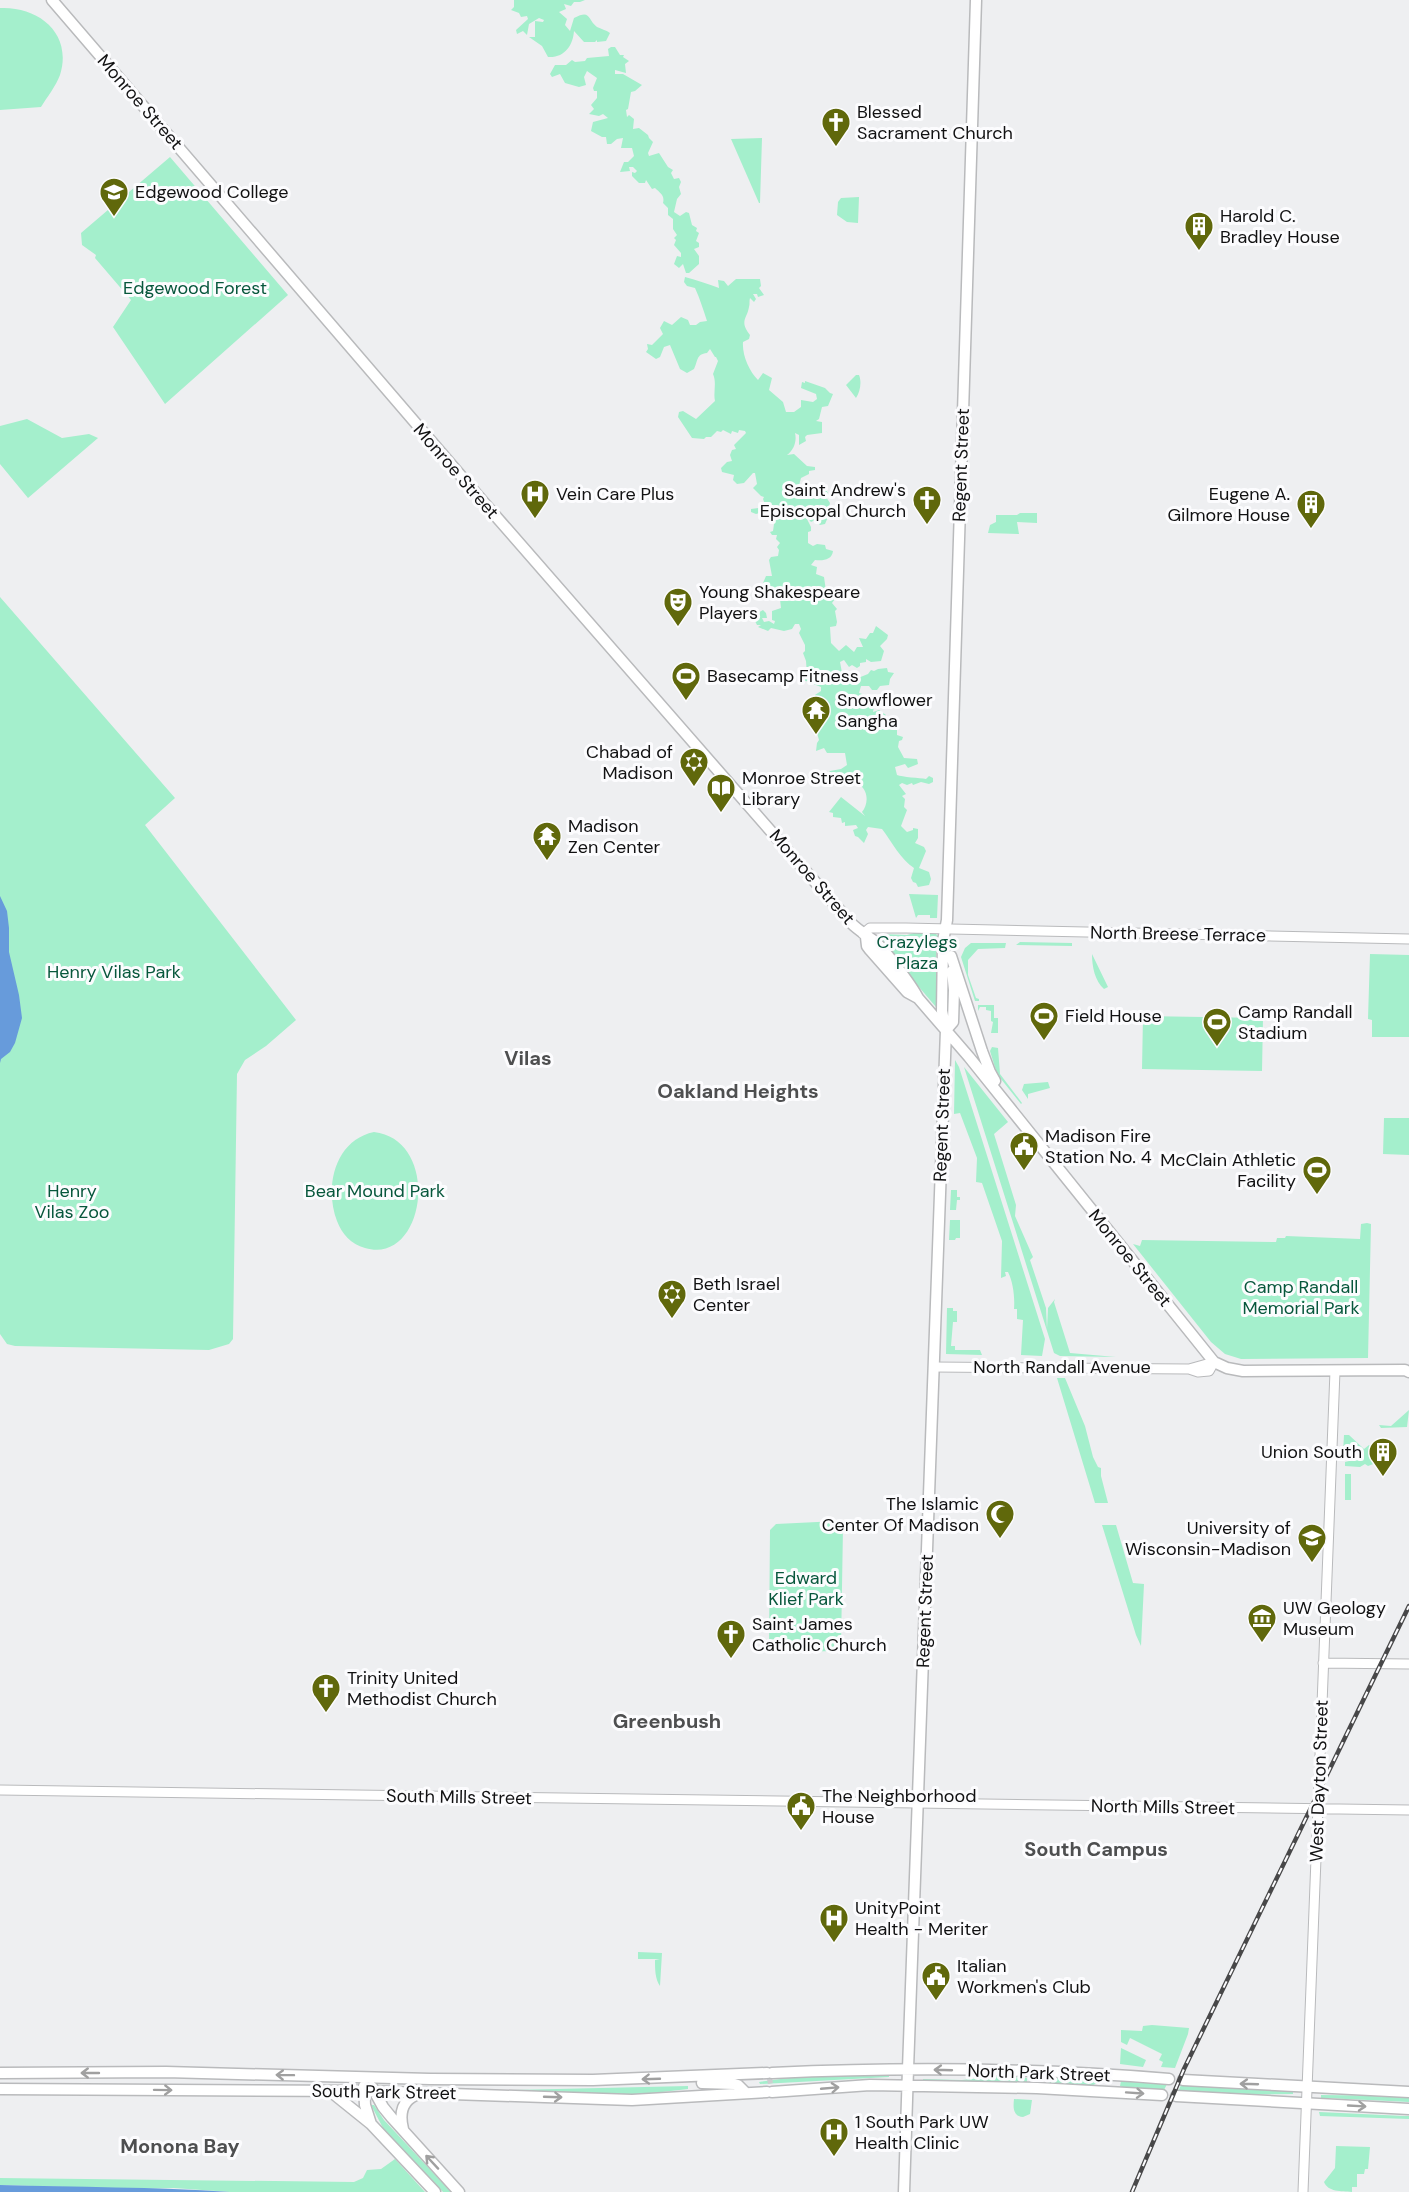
<svg xmlns="http://www.w3.org/2000/svg" width="1409" height="2192" viewBox="0 0 1409 2192" font-family="'DM Sans',sans-serif">
<rect width="100%" height="100%" fill="#eeeff1"/>
<path fill="#a4efcc" d="M514 0H585L580 2H574L571 6 564 4 566 9 559 12 567 19 565 25 570 31 574 18C591 9 587 19 597 27 601 29 606 30 610 33L606 41 597 42V40L595 42H584L574 31C573 45 565 58 548 57L542 46 529 37H535V21L543 22 544 20 539 18 529 24 527 35 523 31 517 34 516 30 528 19 527 16 521 17 519 13 511 10 514 7Z
M0 8C38 6 73 33 60 75 56 86 47 97 41 107L0 110Z
M611 47H615L620 55H624L623 57 629 61 625 64 626 73 615 70V74H623L642 85 635 91 631 92 628 109 626 110 627 117 629 115 634 119 633 129 639 128 648 135 649 138 653 142 648 153 649 156 659 153 668 167 673 170 671 173 674 179 679 178 681 182 679 187 681 194 677 199 674 212 680 216 686 212 689 213 692 225 697 228 696 231 699 233 696 241 699 243V247L694 249 699 256V264L689 273H686L683 264 679 268 674 264 677 256 681 257V253L674 245 676 240 674 238 677 235 673 229V219L668 215V208L663 203C665 195 660 193 655 188L652 189 646 180 645 183H639L632 176V172L635 173 637 171 633 167H629L630 171 620 172 624 162H628L634 156 632 148H621L623 138 617 139 611 144H607L606 137H602L591 131 593 122 608 118 603 114 599 116 589 114 594 109 591 105 597 98V91H594L593 88 597 78 587 71 584 77 586 85 579 87 565 83 560 74 552 77 550 74 555 65H566L572 60 575 62 585 61 587 58 609 56 608 49Z
M762 138 760 203H759L731 139Z
M170 157 288 295 165 404 113 327 131 300 95 258 96 255 82 245 81 233Z
M859 197 858 223 847 222 837 215 838 202 841 198Z
M685 277C697 280 708 284 719 288L718 280 724 281 728 286 736 279H760L761 286 759 288 764 295 758 297 757 294H753L756 299 754 302 750 298C749 301 750 304 749 307 747 319 739 321 750 335L749 339 743 342C742 355 749 371 758 380L763 373 772 378 769 390 783 402 786 412H794L801 407V400L813 402 817 399 816 394 801 388 802 382 805 383V381L825 388 830 393 833 394 828 406 822 407 819 419 816 421 822 422V433L807 435 805 437 806 441 799 445V435L795 433C797 441 794 450 787 455L794 454 807 466 815 467V470L809 471V474L801 478 798 489 801 495H805L810 490 814 492 819 486 824 487 828 493 826 497 830 503 829 507 835 512 833 516 828 517 825 524 820 525 815 520 811 522 805 515 811 527V531L808 532V543L813 546 817 544 825 545 826 549 833 551C832 560 823 561 815 560L811 565 817 567 816 574 824 577 826 591 834 596 835 599 832 603 837 609 835 611 837 622 836 626 830 627 831 643 839 651 846 645 854 652 857 647H863L859 638 866 639 870 633H873L876 626 888 635 887 639 880 646 884 651 881 661 871 662 866 659V662L860 663V666L857 668 852 665 849 667 844 660 840 662 843 678H858L868 674 871 670 874 671 878 669 887 668 888 672 894 673 890 679 889 685 880 686 877 690H872L869 686H861L859 693 869 696 875 702 873 712 879 710 886 715V720L897 721V735L903 737 902 740 899 741 898 747 904 758 917 759 918 764 908 768 905 764 895 767 897 775C902 777 920 778 926 779L929 776 933 778V782L929 784 921 782 913 785 912 783 907 785 902 783 899 785 906 794 902 796 905 799 904 807 907 810 901 826 907 832 913 830V828L918 829V838L915 843 924 847 926 851 919 868 929 872 931 879 929 885 918 887 916 883 913 882 911 878 914 868C901 860 892 842 882 829L868 827 866 830 868 834 864 843 858 837 855 836 853 830 858 828 856 825 845 826V822L842 823 841 818 833 817V813L829 812 841 797 865 816 862 812C868 805 869 792 860 785L862 779 851 773 846 780H839L830 784 827 782 826 776 830 771 841 769 847 765 845 753H827L824 748 816 751 817 743 819 740 815 726 822 713 813 700 816 699 815 695 821 691V687L801 679 800 676 807 675 806 661 803 653 805 651V645L799 633 801 629 799 624H795L792 629 784 631 771 628 768 631 758 627 761 625H757L755 621 757 618 756 614 763 610 766 613 767 618H762L764 622 769 621 774 624 775 621 772 620V611L781 608 780 599 785 600 786 597 782 589 776 590 772 587 769 588 763 583 766 576H772L769 560 771 557 778 556 779 550 777 547 780 543 776 539 777 535H772L770 532 773 531 774 524 771 514H765L763 512 756 514 751 512V509L766 507 763 499 764 497 761 496 753 488 757 484 755 473H753L744 483 737 484 733 480 734 475 722 472 721 468 727 462 732 461 730 455 732 450 736 449 734 445 746 433 745 431 739 430 738 433 732 431 731 434 723 430 721 432 717 431 711 437H706L704 439 692 438 678 417 679 412 683 411 696 419 715 401C713 392 717 383 713 374L718 361 716 357H715L710 349 707 353C696 354 698 361 694 369L687 373 680 369 670 345 664 347 660 357 656 359 646 352 648 349 647 344 652 345 663 334 660 328 664 321 672 325 681 317 688 320 690 325H696L700 322 707 321C703 309 700 299 695 288L687 286 684 282Z
M856 375H859C862 382 860 392 856 398L846 385Z
M27 419 62 438 89 434 98 438 28 498 0 464V426Z
M1020 513H1037V523L1017 522 1019 534 988 533 990 525 996 522V515H1017Z
M0 597 175 798 145 825 296 1020 266 1046 245 1060 237 1074 233 1339 229 1344 209 1350 15 1346 7 1344 0 1334Z
M909 894 938 895 937 918H930V915H918L916 918Z
M914 933H935L939 937 936 956V974L939 981 938 1006 936 1007 878 939 881 934 907 935Z
M1020 942 1072 943V946L1016 945Z
M971 943H1006L1005 948 978 949 968 960V975L976 998 979 999V1001H975L961 957 965 948Z
M1092 954 1108 987 1104 989C1095 981 1092 967 1092 954Z
M1370 954 1409 955V1037H1372V1020L1368 1019Z
M978 1005H994V1018H998V1033H991L993 1022 991 1021V1011L986 1010V1007H980L978 1011Z
M1143 1016 1263 1018 1262 1071 1142 1069Z
M992 1047 998 1048 1000 1074 1022 1103 1021 1104 997 1074 990 1051Z
M955 1060 959 1067 1045 1339 1042 1356 1021 1355 1023 1320 1017 1319V1309H1014C1015 1297 1013 1282 1008 1272H1005L1006 1276 1001 1278 1002 1241 982 1183 976 1182 977 1158 960 1113 954 1114Z
M964 1067 1008 1122 994 1134 1016 1205 1015 1216 1033 1257 1030 1260 1046 1308 1047 1329 1048 1308 1055 1299 1054 1302 1070 1353 1116 1357 1060 1356 1054 1353Z
M1048 1082 1050 1088 1028 1094V1099L1022 1090 1024 1084Z
M1384 1118H1409V1155L1383 1154Z
M374 1132C442 1140 426 1266 365 1248 351 1244 342 1234 337 1221 324 1187 335 1140 374 1132Z
M951 1190H957V1197H960V1200H957L956 1210H950Z
M950 1220H960V1238H956L955 1240H949Z
M1367 1223 1371 1224 1368 1358 1241 1359 1225 1354 1211 1342 1133 1244 1140 1246 1142 1240 1276 1242 1277 1238H1285L1286 1236 1360 1239 1361 1224Z
M947 1308H953V1311H957V1322H953L951 1346H955V1350H980L982 1355 946 1354Z
M1057 1378H1065L1085 1426 1093 1457 1098 1467 1101 1468V1476L1108 1503H1095Z
M1409 1410 1407 1427 1381 1428 1379 1425 1391 1426Z
M1344 1435H1349L1364 1449 1369 1445 1385 1458 1378 1462 1377 1465 1376 1463 1368 1466 1365 1464 1360 1467 1345 1466V1462L1349 1461V1453H1343Z
M1345 1474H1351V1500H1345Z
M838 1521 843 1527 841 1647 839 1651 775 1652 769 1647 770 1530 776 1524Z
M1102 1525H1116L1133 1583 1144 1584 1141 1646 1136 1635Z
M638 1952 662 1953 660 1986C655 1979 655 1969 655 1960L660 1959H638Z
M1152 2025 1189 2028 1188 2034 1175 2068 1161 2067 1163 2062 1159 2060 1162 2054 1130 2038 1127 2045 1121 2042V2030L1142 2031 1143 2026Z
M1121 2048 1146 2060 1143 2067 1120 2064Z
M889 2074V2077L760 2084 759 2082 803 2076Z
M1001 2076 1027 2078V2082L923 2081V2079L962 2080Z
M1057 2078 1102 2079V2081L1091 2086 1048 2084V2080Z
M1121 2081 1167 2084 1164 2090 1125 2088 1120 2086Z
M1181 2085 1293 2091V2094L1227 2095 1178 2092Z
M688 2086V2089L636 2095 513 2092V2090Z
M1321 2095 1409 2096V2102L1326 2098H1321Z
M1014 2099 1032 2100 1030 2114 1023 2117C1013 2116 1013 2108 1014 2099Z
M371 2105H374L384 2120 451 2192H443L383 2128Z
M1319 2112 1405 2116H1409V2119L1320 2116Z
M1336 2146 1370 2147 1368 2169H1365L1364 2174H1357V2187H1352V2192C1341 2191 1328 2192 1324 2182L1335 2168Z
M395 2159 425 2192H230L174 2188 132 2189 0 2185V2178L354 2182 363 2178 367 2170 381 2169Z"/>
<path fill="#679bdb" d="M0 896 7 911 9 928V952L19 995 22 1018 15 1043 10 1052 1 1059 0 1063Z
M0 2185C77 2187 154 2187 230 2192H0Z"/>
<g fill="none" stroke-linecap="round" stroke-linejoin="round">
<path stroke="#cdced0" stroke-width="10" stroke-dasharray="10 5" stroke-linecap="butt" d="M767 2079 772 2078"/>
<g stroke="#b9babc" stroke-width="11">
<path id="tertiary" d="M863 934 870 928H906L1409 939
M934 1367 1189 1369 1214 1362
M1189 1369 1198 1372 1209 1371 1214 1362
M1323 1663 1409 1664
M0 1790 1409 1810
M1303 2192 1335 1371"/>
</g>
<g stroke="#b9babc" stroke-width="13">
<path id="secondary" d="M52 0 486 505 851 923C858 930 865 934 873 940 884 948 912 986 918 998L969 1057 1214 1362 1227 1368 1243 1371 1405 1370 1409 1372
M866 937 867 946 870 950 907 992 918 998
M951 956 982 1051 990 1072 995 1081
M946 1030 953 1022 954 990 952 971
M908 2069 946 1030 942 1011 943 941 947 920 976 0"/>
</g>
<g stroke="#b9babc" stroke-width="13">
<path id="primary" d="M0 2073 166 2072 430 2079 593 2080 767 2073
M772 2073C904 2067 1037 2068 1169 2079
M1183 2080 1409 2092
M702 2083 734 2084 738 2085 746 2093
M364 2086 365 2105 371 2124
M372 2087 383 2107 392 2118 459 2192
M0 2089 364 2091 632 2100 767 2092
M330 2091 371 2124 435 2192
M772 2092 870 2085 1037 2088 1162 2095
M1176 2096 1409 2109
M403 2129C399 2113 402 2099 419 2094
M904 2192 908 2069"/>
</g>
<use href="#tertiary" stroke="#fff" stroke-width="9"/>
<use href="#secondary" stroke="#fff" stroke-width="10"/>
<use href="#primary" stroke="#fff" stroke-width="10"/>
<g stroke="#484849" stroke-width="4.5">
<path id="rail" d="M1132 2192 1184 2069 1409 1606"/>
</g>
<use href="#rail" stroke="#fcfcfe" stroke-width="2" stroke-dasharray="7" stroke-linecap="butt"/>
</g>
<defs><path id="oneway-shaft" d="M-6 0H5M1.5-3L5.5 0L1.5 3" fill="none" stroke-width="1.6" stroke-linecap="round" stroke-linejoin="round" transform="scale(1.5)"/></defs>
<g stroke="#a0a0a0">
<use href="#oneway-shaft" transform="translate(943 2070) rotate(-178)"/>
<use href="#oneway-shaft" transform="translate(90 2073) rotate(180)"/>
<use href="#oneway-shaft" transform="translate(285 2075) rotate(-179)"/>
<use href="#oneway-shaft" transform="translate(651 2079) rotate(178)"/>
<use href="#oneway-shaft" transform="translate(1249 2084) rotate(-178)"/>
<use href="#oneway-shaft" transform="translate(830 2088) rotate(-5)"/>
<use href="#oneway-shaft" transform="translate(163 2090) rotate(1)"/>
<use href="#oneway-shaft" transform="translate(1135 2093) rotate(4)"/>
<use href="#oneway-shaft" transform="translate(553 2097) rotate(2)"/>
<use href="#oneway-shaft" transform="translate(1357 2106) rotate(3)"/>
<use href="#oneway-shaft" transform="translate(432 2162) rotate(-133)"/>
</g>
<defs>
<g id="church-pin" transform="scale(1.5)"><path d="M0 17L-7.5 6A9.5 9.5 0 1 1 7.5 6Z" fill="#60680b" stroke="#fcfcfe"/><path d="M-1.2-6h2.4v3.5h3.3v2.4h-3.3V6h-2.4V-.1h-3.3v-2.4h3.3Z" fill="#fff"/></g>
<g id="university-pin" transform="scale(1.5)"><path d="M0 17L-7.5 6A9.5 9.5 0 1 1 7.5 6Z" fill="#60680b" stroke="#fcfcfe"/><path d="M0-5L7-2L0 1L-7-2ZM-4 1L0 2.5L4 1V4Q0 6-4 4Z" fill="#fff"/></g>
<g id="building-pin" transform="scale(1.5)"><path d="M0 17L-7.5 6A9.5 9.5 0 1 1 7.5 6Z" fill="#60680b" stroke="#fcfcfe"/><path d="M-4-6H4V6H1V3H-1V6H-4ZM-2.5-4.3h1.7v1.8h-1.7ZM.8-4.3h1.7v1.8H.8ZM-2.5-1h1.7V.8h-1.7ZM.8-1h1.7V.8H.8Z" fill="#fff"/></g>
<g id="hospital-pin" transform="scale(1.5)"><path d="M0 17L-7.5 6A9.5 9.5 0 1 1 7.5 6Z" fill="#60680b" stroke="#fcfcfe"/><path d="M-5-5h3v3.5h4V-5h3V5h-3V1.5h-4V5h-3Z" fill="#fff"/></g>
<g id="theatre-pin" transform="scale(1.5)"><path d="M0 17L-7.5 6A9.5 9.5 0 1 1 7.5 6Z" fill="#60680b" stroke="#fcfcfe"/><path d="M-5-5.5Q0-4 5-5.5V0Q5 5 0 6Q-5 5-5 0ZM-3.3-2.5H-1v1.5H-3.3ZM1-2.5H3.3v1.5H1ZM-2.8 1Q0 5.5 2.8 1Z" fill="#fff"/></g>
<g id="stadium-pin" transform="scale(1.5)"><path d="M0 17L-7.5 6A9.5 9.5 0 1 1 7.5 6Z" fill="#60680b" stroke="#fcfcfe"/><path d="M0-5a6.5 5 0 1 0 0 10a6.5 5 0 1 0 0-10ZM-3.5-1.8h7v3.6h-7Z" fill="#fff"/></g>
<g id="temple-pin" transform="scale(1.5)"><path d="M0 17L-7.5 6A9.5 9.5 0 1 1 7.5 6Z" fill="#60680b" stroke="#fcfcfe"/><path d="M0-6L5-2H3V0L6.5 2.5H4V6H1.5V3h-3V6H-4V2.5H-6.5L-3 0V-2H-5Z" fill="#fff"/></g>
<g id="synagogue-pin" transform="scale(1.5)"><path d="M0 17L-7.5 6A9.5 9.5 0 1 1 7.5 6Z" fill="#60680b" stroke="#fcfcfe"/><path d="M0-6.5L5.6 3.2H-5.6ZM0 6.5L5.6-3.2H-5.6Z" fill="#fff"/></g>
<g id="library-pin" transform="scale(1.5)"><path d="M0 17L-7.5 6A9.5 9.5 0 1 1 7.5 6Z" fill="#60680b" stroke="#fcfcfe"/><path d="M-6-4Q-3-5.5-.7-3.5V5Q-3 3-6 4ZM6-4Q3-5.5 .7-3.5V5Q3 3 6 4Z" fill="#fff"/></g>
<g id="civic-pin" transform="scale(1.5)"><path d="M0 17L-7.5 6A9.5 9.5 0 1 1 7.5 6Z" fill="#60680b" stroke="#fcfcfe"/><path d="M-.6-6.5H3V-4.5H.6V-3L4-1V1h2V6H-6V1h2V-1L-.6-3ZM-1.2 2.5V6h2.4V2.5Z" fill="#fff"/></g>
<g id="mosque-pin" transform="scale(1.5)"><path d="M0 17L-7.5 6A9.5 9.5 0 1 1 7.5 6Z" fill="#60680b" stroke="#fcfcfe"/><path d="M3.5-4.9A6 6 0 1 0 3.5 4.9A5 5 0 1 1 3.5-4.9Z" fill="#fff"/></g>
<g id="museum-pin" transform="scale(1.5)"><path d="M0 17L-7.5 6A9.5 9.5 0 1 1 7.5 6Z" fill="#60680b" stroke="#fcfcfe"/><path d="M0-6L6-3V-2H-6V-3ZM-5-1h2V3h-2ZM-1-1h2V3h-2ZM3-1h2V3H3ZM-6 4H6V6H-6Z" fill="#fff"/></g>
</defs>
<g fill-rule="evenodd">
<use href="#church-pin" x="836" y="122"/>
<use href="#university-pin" x="114" y="192"/>
<use href="#building-pin" x="1199" y="226"/>
<use href="#hospital-pin" x="535" y="494"/>
<use href="#church-pin" x="927" y="500"/>
<use href="#building-pin" x="1311" y="504"/>
<use href="#theatre-pin" x="678" y="602"/>
<use href="#stadium-pin" x="686" y="676"/>
<use href="#temple-pin" x="816" y="710"/>
<use href="#synagogue-pin" x="694" y="762"/>
<use href="#library-pin" x="721" y="788"/>
<use href="#temple-pin" x="547" y="836"/>
<use href="#stadium-pin" x="1044" y="1016"/>
<use href="#stadium-pin" x="1217" y="1022"/>
<use href="#civic-pin" x="1024" y="1146"/>
<use href="#stadium-pin" x="1317" y="1170"/>
<use href="#synagogue-pin" x="672" y="1294"/>
<use href="#building-pin" x="1383" y="1452"/>
<use href="#mosque-pin" x="1000" y="1514"/>
<use href="#university-pin" x="1312" y="1538"/>
<use href="#museum-pin" x="1262" y="1618"/>
<use href="#church-pin" x="731" y="1634"/>
<use href="#church-pin" x="326" y="1688"/>
<use href="#civic-pin" x="801" y="1806"/>
<use href="#hospital-pin" x="834" y="1918"/>
<use href="#civic-pin" x="936" y="1976"/>
<use href="#hospital-pin" x="834" y="2132"/>
</g>
<g text-anchor="middle" stroke-width="6" stroke-linejoin="round" paint-order="stroke">
<g font-size="18" fill="#111112" stroke="#fcfcfe">
<text transform="translate(140 102) rotate(49)" y="6">Monroe Street</text>
<text transform="translate(961 465) rotate(-88)" y="6">Regent Street</text>
<text transform="translate(456 471) rotate(49)" y="6">Monroe Street</text>
<text transform="translate(812 877) rotate(49)" y="6">Monroe Street</text>
<text transform="translate(1178 934) rotate(1)" y="6">North Breese Terrace</text>
<text transform="translate(942 1125) rotate(-88)" y="6">Regent Street</text>
<text transform="translate(1130 1258) rotate(51)" y="6">Monroe Street</text>
<text x="1062" y="1373">North Randall Avenue</text>
<text transform="translate(925 1611) rotate(-88)" y="6">Regent Street</text>
<text transform="translate(1319 1781) rotate(-88)" y="6">West Dayton Street</text>
<text transform="translate(459 1797) rotate(1)" y="6">South Mills Street</text>
<text transform="translate(1163 1807) rotate(1)" y="6">North Mills Street</text>
<text transform="translate(1039 2073) rotate(2)" y="6">North Park Street</text>
<text transform="translate(384 2092) rotate(1)" y="6">South Park Street</text>
</g>
<g font-size="18" fill="#111112" stroke="#fcfcfe" text-anchor="start">
<text x="857" y="118">Blessed<tspan x="857" dy="21">Sacrament Church</tspan></text>
<text x="135" y="198">Edgewood College</text>
<text x="1220" y="222">Harold C.<tspan x="1220" dy="21">Bradley House</tspan></text>
<text x="906" y="496" text-anchor="end">Saint Andrew's<tspan x="906" dy="21">Episcopal Church</tspan></text>
<text x="556" y="500">Vein Care Plus</text>
<text x="1290" y="500" text-anchor="end">Eugene A.<tspan x="1290" dy="21">Gilmore House</tspan></text>
<text x="699" y="598">Young Shakespeare<tspan x="699" dy="21">Players</tspan></text>
<text x="707" y="682">Basecamp Fitness</text>
<text x="837" y="706">Snowflower<tspan x="837" dy="21">Sangha</tspan></text>
<text x="673" y="758" text-anchor="end">Chabad of<tspan x="673" dy="21">Madison</tspan></text>
<text x="742" y="784">Monroe Street<tspan x="742" dy="21">Library</tspan></text>
<text x="568" y="832">Madison<tspan x="568" dy="21">Zen Center</tspan></text>
<text x="1238" y="1018">Camp Randall<tspan x="1238" dy="21">Stadium</tspan></text>
<text x="1065" y="1022">Field House</text>
<text x="1045" y="1142">Madison Fire<tspan x="1045" dy="21">Station No. 4</tspan></text>
<text x="1296" y="1166" text-anchor="end">McClain Athletic<tspan x="1296" dy="21">Facility</tspan></text>
<text x="693" y="1290">Beth Israel<tspan x="693" dy="21">Center</tspan></text>
<text x="1362" y="1458" text-anchor="end">Union South</text>
<text x="979" y="1510" text-anchor="end">The Islamic<tspan x="979" dy="21">Center Of Madison</tspan></text>
<text x="1291" y="1534" text-anchor="end">University of<tspan x="1291" dy="21">Wisconsin-Madison</tspan></text>
<text x="1283" y="1614">UW Geology<tspan x="1283" dy="21">Museum</tspan></text>
<text x="752" y="1630">Saint James<tspan x="752" dy="21">Catholic Church</tspan></text>
<text x="347" y="1684">Trinity United<tspan x="347" dy="21">Methodist Church</tspan></text>
<text x="822" y="1802">The Neighborhood<tspan x="822" dy="21">House</tspan></text>
<text x="855" y="1914">UnityPoint<tspan x="855" dy="21">Health - Meriter</tspan></text>
<text x="957" y="1972">Italian<tspan x="957" dy="21">Workmen's Club</tspan></text>
<text x="855" y="2128">1 South Park UW<tspan x="855" dy="21">Health Clinic</tspan></text>
</g>
<g font-size="18" fill="#07573c" stroke="#fcfcfe">
<text x="195" y="294">Edgewood Forest</text>
<text x="917" y="948">Crazylegs<tspan x="917" dy="21">Plaza</tspan></text>
<text x="114" y="978">Henry Vilas Park</text>
<text x="72" y="1197">Henry<tspan x="72" dy="21">Vilas Zoo</tspan></text>
<text x="375" y="1197">Bear Mound Park</text>
<text x="1301" y="1293">Camp Randall<tspan x="1301" dy="21">Memorial Park</tspan></text>
<text x="806" y="1584">Edward<tspan x="806" dy="21">Klief Park</tspan></text>
</g>
<g font-size="20" font-weight="bold" fill="#4e4f50" stroke="#fcfcfe">
<text x="528" y="1065">Vilas</text>
<text x="738" y="1098">Oakland Heights</text>
<text x="667" y="1728">Greenbush</text>
<text x="1096" y="1856">South Campus</text>
<text x="180" y="2153">Monona Bay</text>
</g>
</g>
</svg>
